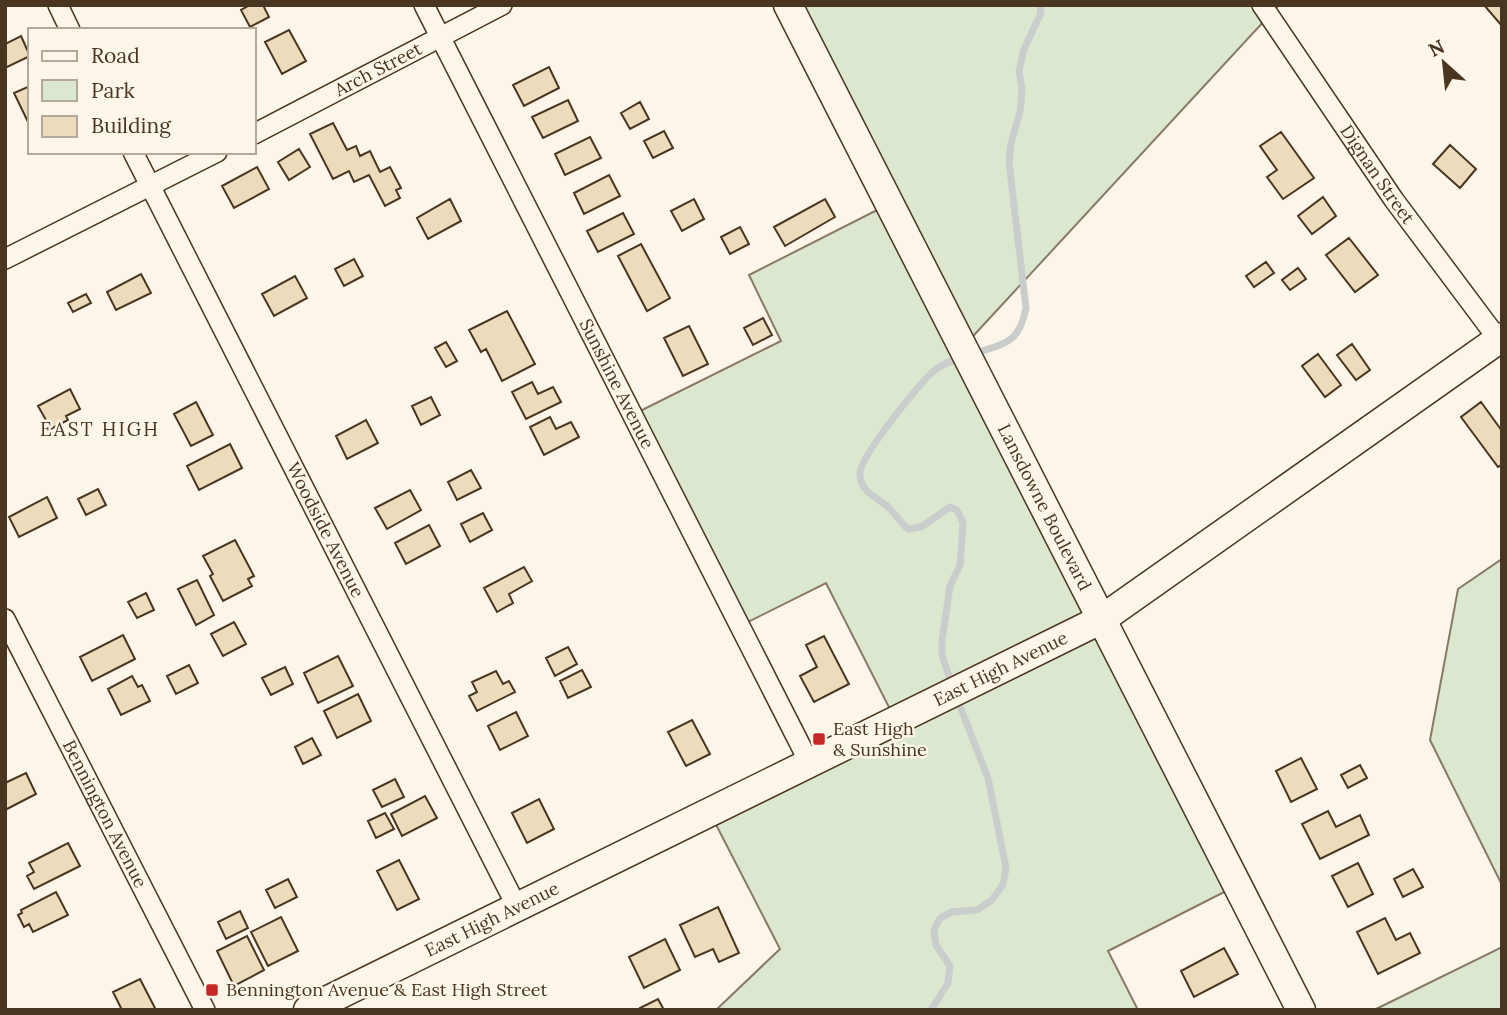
<svg xmlns="http://www.w3.org/2000/svg" width="1507" height="1015" viewBox="0 0 1507 1015" font-family="Lora,serif">
<rect width="100%" height="100%" fill="#fbf6e9"/>
<path fill="#dce7d0" stroke="#887966" stroke-width="2" d="M788 5H1279L963 347 1238 885 1108 951 1138 1010H716L780 949 710 813 896 721 826 583 740 626 632 415 781 341 749 275 889 204Z
M1502 559V885L1430 740 1458 589Z
M1502 947V1010H1374Z"/>
<g fill="none" stroke-linecap="round" stroke-linejoin="round">
<path stroke="#c9cecd" stroke-width="7" d="M973 354C1005 343 1019 344 1026 308L1009 162 1011 143 1020 112 1022 90 1019 71 1024 49 1041 13 1040 5
M952 685 942 655V641L950 586 960 565 963 523 957 510 950 507 921 527 908 529C900 522 894 512 886 505 875 497 859 490 860 473 860 457 922 379 936 369 944 364 953 360 961 358
M931 1010 948 983 950 966 936 945 934 930 940 918 952 912 977 910 992 900 1003 884 1006 868 988 778 956 696"/>
</g>
<path fill="#ecdcbc" stroke="#4a3520" stroke-width="2" d="M250 5H263L269 17 250 27 241 10Z
M1484 5H1502V26Z
M289 30 306 61 282 74 265 42Z
M21 36 30 56 5 68V44Z
M549 67 559 88 524 106 513 85Z
M30 86V126L14 93Z
M568 100 578 121 543 138 532 117Z
M640 102 649 119 630 129 621 113Z
M333 123 347 150 356 146 360 156 370 151 380 172 390 167 401 188 396 190 400 198 385 206 369 175 354 182 349 171 333 179 310 134Z
M664 131 673 148 653 158 644 141Z
M1281 132 1314 178 1283 199 1267 177 1277 170 1260 146Z
M590 137 601 158 565 175 555 154Z
M1450 145 1476 169 1460 188 1433 164Z
M299 149 310 167 289 180 278 162Z
M257 167 269 189 234 208 222 186Z
M609 175 620 196 584 214 574 193Z
M1323 197 1336 216 1312 234 1298 216Z
M450 199 461 221 428 239 417 218Z
M694 199 704 219 682 231 671 211Z
M825 199 835 217 785 246 774 227Z
M623 213 634 234 598 252 587 231Z
M740 227 749 244 730 254 721 237Z
M1349 238 1378 275 1355 292 1326 255Z
M641 244 670 298 647 311 618 256Z
M354 259 363 276 344 286 335 269Z
M1266 262 1274 273 1254 287 1246 276Z
M1298 268 1306 279 1290 290 1282 280Z
M141 274 151 293 116 310 107 292Z
M295 276 307 298 274 316 262 294Z
M86 294 91 303 73 312 68 303Z
M507 311 535 364 502 381 486 349 481 352 469 330Z
M763 318 772 335 753 345 744 328Z
M689 326 708 364 683 376 664 338Z
M446 342 457 361 446 367 435 348Z
M1352 344 1370 370 1356 380 1337 355Z
M1318 354 1341 385 1325 397 1302 366Z
M532 382 538 394 553 387 561 402 526 419 512 392Z
M70 389 80 409 66 416 68 420 51 429 38 406Z
M431 397 440 415 421 425 412 406Z
M196 402 213 435 191 446 174 414Z
M1481 402 1502 431V465L1498 467 1461 417Z
M550 417 556 429 571 422 579 437 544 455 530 427Z
M366 420 378 443 347 459 336 436Z
M230 444 242 468 199 490 187 466Z
M471 470 481 488 457 500 448 482Z
M98 489 106 505 86 515 78 499Z
M410 490 421 510 387 529 375 508Z
M47 497 57 518 19 537 9 517Z
M483 513 492 530 470 542 461 524Z
M429 525 440 546 406 564 395 543Z
M235 540 254 576 248 579 252 586 223 601 210 576 213 574 203 556Z
M524 567 532 581 509 594 513 603 497 612 484 588Z
M197 580 214 615 196 625 178 589Z
M146 593 154 610 137 618 128 602Z
M234 622 246 644 223 656 211 634Z
M123 635 135 659 92 681 80 657Z
M824 636 849 684 814 702 800 676 817 667 806 645Z
M568 647 577 664 555 676 546 658Z
M338 656 353 686 318 703 304 673Z
M189 665 198 683 176 694 167 676Z
M285 667 293 684 271 695 262 678Z
M582 670 591 687 568 698 560 681Z
M496 671 503 684 509 681 515 692 477 711 469 696 477 692 472 682Z
M132 676 138 687 142 685 150 701 121 715 108 689Z
M358 694 371 721 337 738 324 711Z
M516 712 528 736 500 750 488 726Z
M692 720 710 754 686 766 668 732Z
M312 738 321 755 303 764 295 747Z
M1301 758 1317 789 1291 802 1276 771Z
M1360 765 1367 778 1348 788 1341 775Z
M26 773 36 794 5 810V783Z
M395 779 404 797 382 807 373 790Z
M425 796 437 818 402 836 391 814Z
M539 799 554 829 527 843 512 813Z
M1328 811 1336 827 1360 815 1369 835 1320 859 1302 824Z
M385 813 394 829 376 838 368 821Z
M68 843 80 866 34 889 27 876 34 872 29 863Z
M399 860 419 899 397 910 377 871Z
M1358 863 1373 894 1348 907 1332 876Z
M1413 869 1423 887 1403 897 1394 879Z
M288 879 297 897 275 908 266 890Z
M56 892 68 915 33 932 29 924 24 927 18 915 22 913 21 910Z
M718 907 739 953 719 962 713 949 695 957 680 925Z
M240 911 248 928 226 939 218 922Z
M281 917 298 951 268 966 251 932Z
M1385 918 1396 940 1410 933 1420 953 1378 974 1357 932Z
M247 936 264 970 234 986 217 951Z
M665 939 680 970 644 988 629 957Z
M1224 948 1238 974 1194 997 1181 971Z
M140 979 156 1010H122L113 992Z
M658 999 664 1010H641L640 1008Z"/>
<g fill="none" stroke-linecap="round" stroke-linejoin="round">
<g stroke="#4a3520" stroke-width="22">
<g id="street">
<path d="M58 5 70 30"/>
<path id="s1" d="M424 5 810 764"/>
<path id="s2" d="M1262 5 1394 200 1498 339"/>
<path id="s3" d="M254 134 502 5"/>
<path id="s4" d="M133 152 517 907"/>
<path d="M5 259 217 152"/>
<path id="s5" d="M5 619 205 1010"/>
</g>
</g>
<g stroke="#4a3520" stroke-width="31">
<g id="secondary">
<path id="s6" d="M788 5 1301 1010"/>
<path id="s7" d="M308 1010 1102 619 1502 337"/>
</g>
</g>
<use href="#street" stroke="#fbf6e9" stroke-width="19"/>
<use href="#secondary" stroke="#fbf6e9" stroke-width="28"/>
</g>
<g fill="#c62828" stroke="#fbf6e9" stroke-width="2.5">
<rect x="812" y="732" width="14" height="14" rx="3.5"/>
<rect x="205" y="983" width="14" height="14" rx="3.5"/>
</g>
<g text-anchor="middle" stroke-width="5" stroke-linejoin="round" paint-order="stroke">
<g font-size="18" fill="#4a3520" stroke="#fbf6e9">
<text dy="6" stroke="none"><textPath href="#s3" startOffset="140">Arch Street</textPath></text>
<text dy="6" stroke="none"><textPath href="#s2" startOffset="205">Dignan Street</textPath></text>
<text dy="6" stroke="none"><textPath href="#s1" startOffset="425">Sunshine Avenue</textPath></text>
<text dy="6" stroke="none"><textPath href="#s6" startOffset="564">Lansdowne Boulevard</textPath></text>
<text dy="6" stroke="none"><textPath href="#s4" startOffset="424">Woodside Avenue</textPath></text>
<text dy="6" stroke="none"><textPath href="#s7" startOffset="772">East High Avenue</textPath></text>
<text dy="6" stroke="none"><textPath href="#s5" startOffset="219">Bennington Avenue</textPath></text>
<text dy="6" stroke="none"><textPath href="#s7" startOffset="205">East High Avenue</textPath></text>
</g>
<g font-size="18" fill="#4a3520" stroke="#fbf6e9" text-anchor="start">
<text x="833" y="735">East High<tspan x="833" dy="21">&amp; Sunshine</tspan></text>
<text x="226" y="996">Bennington Avenue &amp; East High Street</text>
</g>
<g font-size="19" letter-spacing="2" fill="#4a3520" stroke="#fbf6e9">
<text x="100" y="436">EAST HIGH</text>
</g>
</g>
<rect width="1507" height="1015" fill="none" stroke="#4a3520" stroke-width="14"/>
<rect x="28" y="28" width="228" height="126" fill="#fbf6e9" stroke="#b4a999" stroke-width="2"/>
<rect x="42" y="51" width="35" height="10" fill="#fbf6e9" stroke="#b4a999" stroke-width="2"/>
<text x="91" y="63" font-size="21" fill="#4a3520">Road</text>
<rect x="42" y="80" width="35" height="21" fill="#dce7d0" stroke="#b4a999" stroke-width="2"/>
<text x="91" y="98" font-size="21" fill="#4a3520">Park</text>
<rect x="42" y="116" width="35" height="21" fill="#ecdcbc" stroke="#b4a999" stroke-width="2"/>
<text x="91" y="133" font-size="21" fill="#4a3520">Building</text>
<g transform="translate(1444 63) rotate(333)" stroke="#fbf6e9" stroke-width="5" paint-order="stroke">
<path d="M0-5L12 26L0 18L-12 26Z" fill="#4a3520"/>
<text y="-10" font-size="19" font-weight="bold" text-anchor="middle" fill="#4a3520">N</text>
</g>
</svg>
